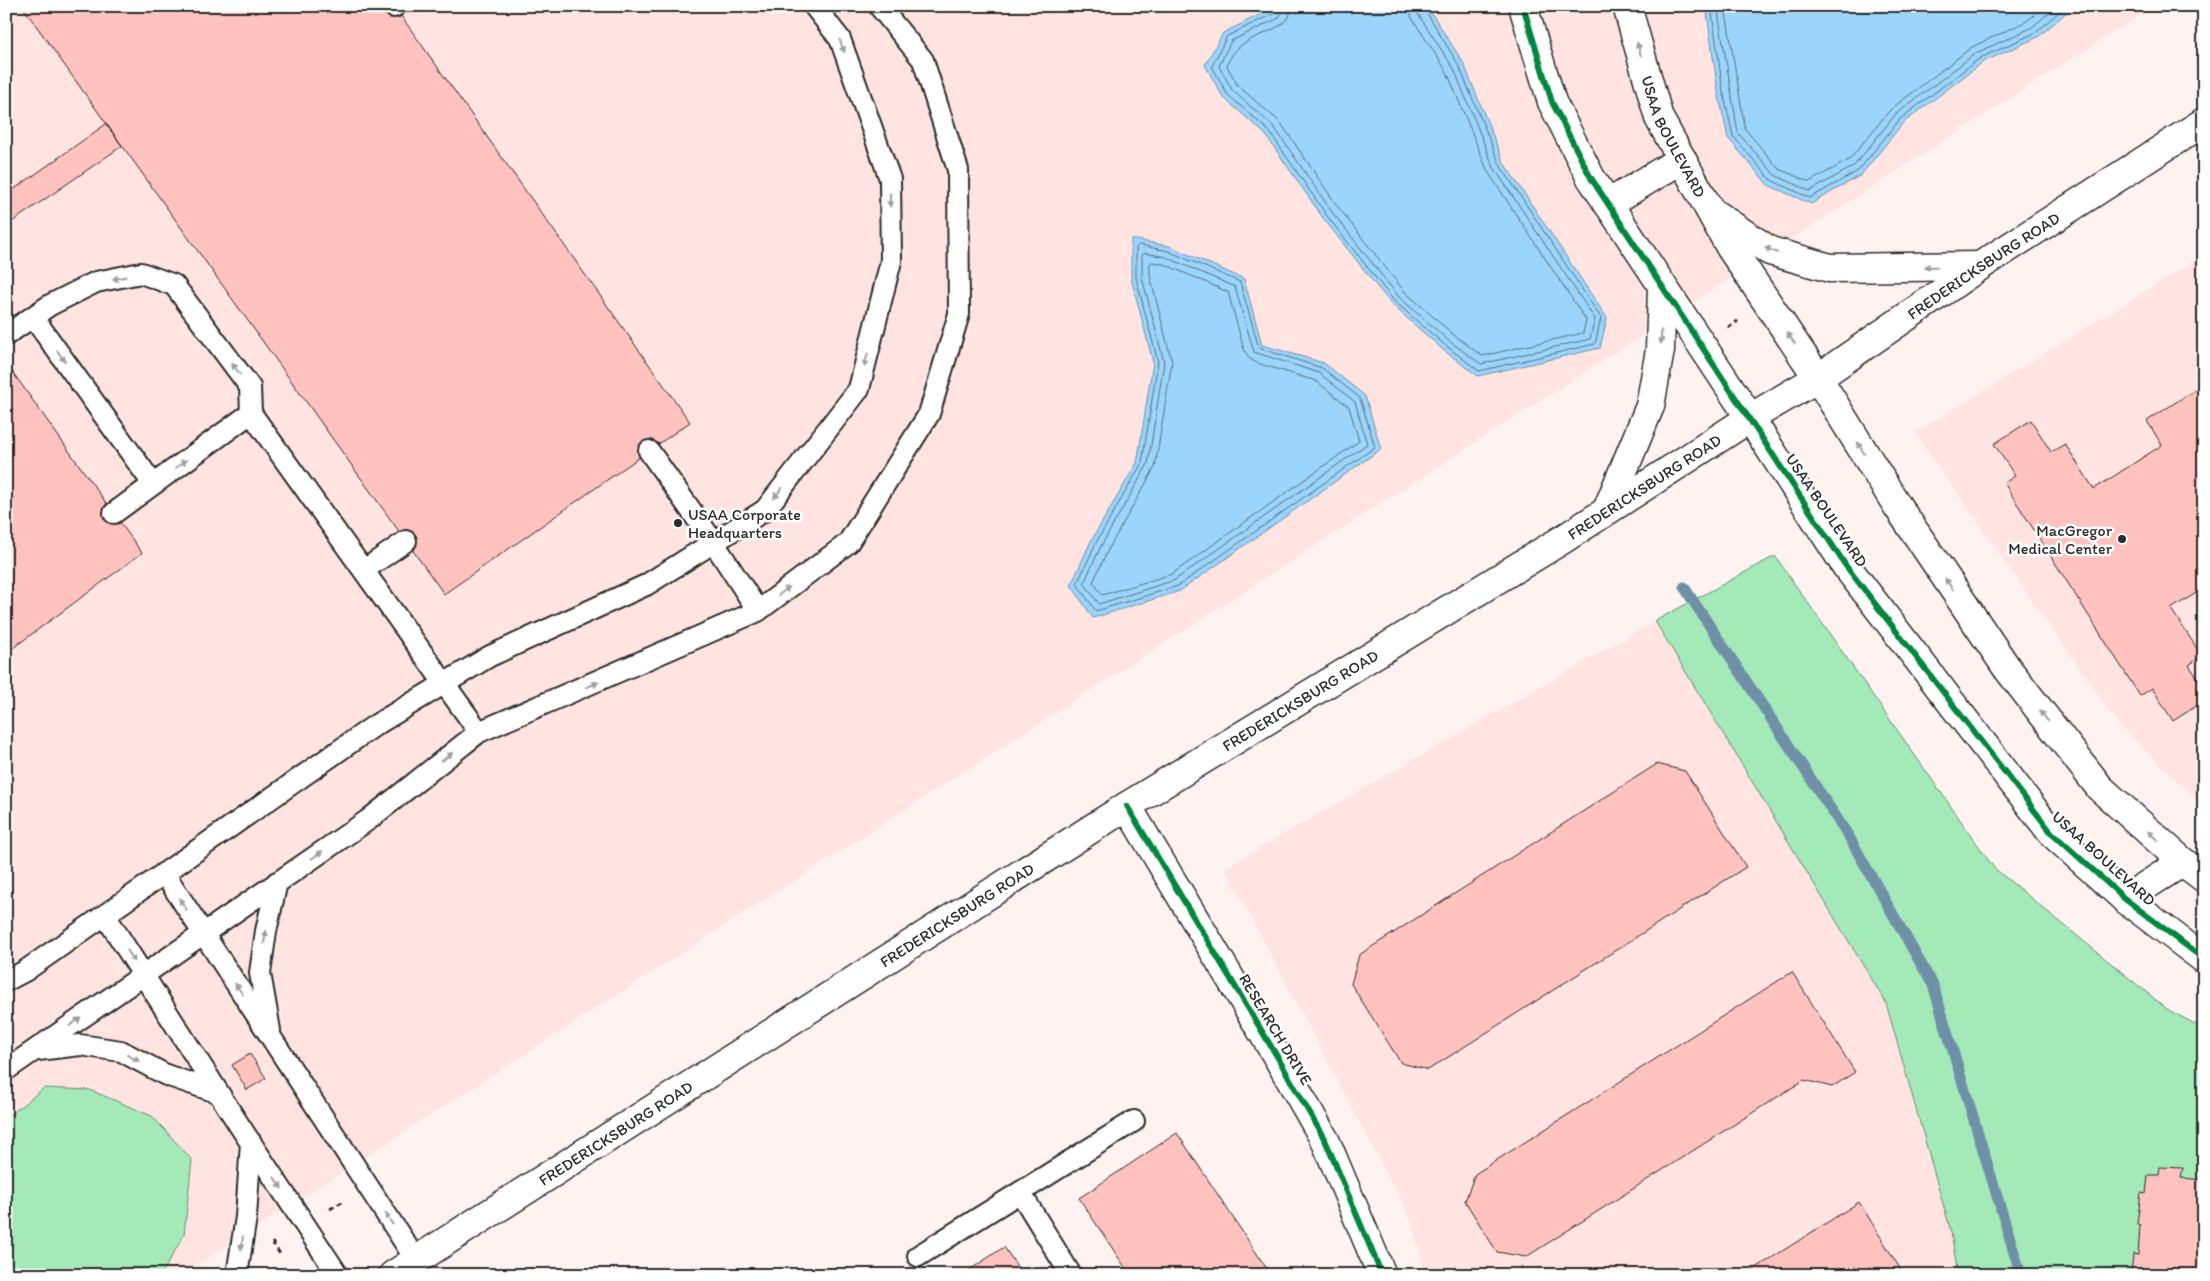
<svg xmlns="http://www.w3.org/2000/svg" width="2210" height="1281" viewBox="0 0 2210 1281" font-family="Itim,sans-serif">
<rect width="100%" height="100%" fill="#fff3f2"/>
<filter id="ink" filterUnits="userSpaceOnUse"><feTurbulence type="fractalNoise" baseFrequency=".02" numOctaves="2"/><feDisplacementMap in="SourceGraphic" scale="10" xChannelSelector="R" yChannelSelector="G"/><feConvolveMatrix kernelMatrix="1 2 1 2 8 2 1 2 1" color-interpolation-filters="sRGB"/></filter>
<g filter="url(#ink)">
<path fill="#ffe4e2" d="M6 6H2154L182 1275H6Z
M2204 255V806L2119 725 1915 433Z
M1655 621 1886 1003 1951 1232 1958 1275H1426L1410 1218 1225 868Z"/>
<path fill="#a3eab8" stroke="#678a72" d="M1775 556 1994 868 2167 1009 2204 1029V1275H1958L1951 1232 1886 1003 1655 621Z
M44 1088 90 1090 152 1116 192 1160 184 1235 161 1275H6V1118Z"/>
<path fill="#9bd5fb" stroke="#6e91a8" d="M1277 6H1427L1464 64 1504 163 1607 318 1600 348 1478 376 1442 349 1391 304 1323 218 1265 134 1223 97 1205 65 1223 33Z
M1706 6H2074L2038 37 1983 62 1903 123 1861 175 1811 204 1768 185 1728 138 1718 92Z
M1131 239 1169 246 1244 279 1262 345 1324 363 1365 396 1381 449 1180 591 1093 618 1071 585 1091 541 1137 463 1153 362 1131 278Z"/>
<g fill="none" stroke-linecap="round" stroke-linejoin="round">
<path stroke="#586f7e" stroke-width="1" d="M1278 6 1275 13 1227 36 1212 66 1227 94 1269 131 1327 216 1394 301 1445 345 1479 371 1595 344 1601 318 1500 165 1459 66 1423 6
M1284 6 1279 18 1231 41 1219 66 1232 90 1274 127 1332 212 1399 297 1449 341 1481 364 1590 339 1595 319 1494 168 1454 69 1418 14 1417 6
M1292 6C1290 38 1237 29 1227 66L1238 86 1280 122 1338 207 1404 291 1454 335 1482 356 1583 333 1586 320 1488 172 1447 72 1412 18 1409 6
M1711 6 1723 91 1733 136 1771 180 1810 198 1858 171 1900 119 1980 58 2035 33 2066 6
M1717 6 1738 133 1775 175 1810 191 1854 166 1896 114 1976 53 2031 28 2057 6
M1725 6 1745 129 1779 169 1809 182 1849 160 1891 109 1972 47 2027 21 2045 6
M1139 245 1168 251 1240 282 1259 348 1322 368 1360 398 1375 447 1178 586 1096 611 1077 584 1096 543 1142 463 1158 362 1136 278V248Z
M1145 253 1166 257 1235 287 1254 352 1319 373 1355 402 1367 444 1175 580 1099 604 1084 583 1101 546 1148 464 1164 362 1142 277V255Z
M1152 262 1164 264 1228 292 1244 350 1250 359 1257 363 1316 381 1349 407 1359 441 1172 574 1102 595 1093 582 1108 550 1155 467 1172 362 1150 276V264Z"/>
<path stroke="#6e91a8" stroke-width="11" d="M1684 587 1848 835 1933 985 2021 1275"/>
</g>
<path fill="#ffc2be" stroke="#2b2b2b" d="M22 6H394L690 422 444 594Z
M106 124 122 146 6 226V195Z
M6 363 142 553 6 653Z
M2204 384V588L2171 609 2202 656 2189 665 2204 688V701L2173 721 2152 688 2140 696 2004 483 2015 476 1994 444 2031 420 2051 452 2065 444 2094 489 2162 445 2147 421Z
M1657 764 1685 771 1746 867 1428 1070 1401 1063 1351 984 1359 955Z
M1792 972 1855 1072 1832 1087 1804 1080 1526 1257 1497 1252 1465 1201 1475 1174Z
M250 1054 266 1078 247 1090 232 1065Z
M1177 1133 1271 1275H1130L1079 1198Z
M2160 1167 2183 1168 2181 1178 2204 1180V1275H2131L2133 1254 2138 1255 2140 1225 2137 1224 2141 1193 2146 1194 2148 1175H2159Z
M1859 1202 1904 1275H1745Z
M1004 1247 1023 1275H962Z"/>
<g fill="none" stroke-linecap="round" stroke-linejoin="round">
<g stroke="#2b2b2b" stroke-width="24">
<path id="lane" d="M394 7 395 6
M33 317 153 484
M6 335 50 305 96 282 141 273 174 285 250 387 251 413 479 732
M649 451 714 543 758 611
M114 513 251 413
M364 570 406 541
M164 873 416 1260
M105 915 241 1128 338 1275
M6 981 25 971 374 726 490 656 646 585 765 510 859 389 891 261 890 179 840 39 814 6
M270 1030 260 973 266 931 277 882
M38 1050 80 1045 121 1051 166 1075 219 1093
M6 1070 368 820 479 732 758 611 848 543 929 414 959 314 958 170 923 60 879 6
M1020 1192 1071 1275
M918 1256 1134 1121
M237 1275 246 1217 251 1142"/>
</g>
<g stroke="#2b2b2b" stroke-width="31">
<g id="street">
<path d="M1523 6 1552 102 1591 178 1750 418"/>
<path id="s1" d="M1627 6 1659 118 1730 247 1818 378"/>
<path d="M1608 204 1682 159"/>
<path d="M1713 213 1770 251 1830 268 1980 266"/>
<path d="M1607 510 1650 406 1660 350 1662 288"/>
<path d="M1127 806 1278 1058 1326 1142 1382 1275"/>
<path d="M2125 899 2183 862"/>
</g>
</g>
<g stroke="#2b2b2b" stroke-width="31">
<path id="secondary" d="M1818 378 1898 507 2007 668 2100 788 2183 862 2204 878
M1750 418 1846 566 2051 832 2125 899 2204 959"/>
</g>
<g stroke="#2b2b2b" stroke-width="31">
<g id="primary">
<path id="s2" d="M393 1275 1127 806 1565 538 1750 418 1818 378 1980 266 2204 122"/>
</g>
</g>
<path stroke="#2b2b2b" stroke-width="3" stroke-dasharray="5 4" stroke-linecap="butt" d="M1728 328 1738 321
M330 1209 344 1201
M272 1242 280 1254"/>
<use href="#lane" stroke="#fff" stroke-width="20"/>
<use href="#street" stroke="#fff" stroke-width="28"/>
<use href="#secondary" stroke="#fff" stroke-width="28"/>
<use href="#primary" stroke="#fff" stroke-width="28"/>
<g stroke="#fff" stroke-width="9">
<path id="cycleway" d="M1523 6 1552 102 1591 178 1846 566 2051 832 2125 899 2204 959
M1127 806 1278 1058 1326 1142 1382 1275"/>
</g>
<use href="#cycleway" stroke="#00873e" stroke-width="6"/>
</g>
<defs><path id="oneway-solid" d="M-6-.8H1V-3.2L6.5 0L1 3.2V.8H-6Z" transform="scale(1.25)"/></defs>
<g fill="#a0a0a0">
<use href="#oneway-solid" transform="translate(842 46) rotate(69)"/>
<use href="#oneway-solid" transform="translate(1639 49) rotate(-106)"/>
<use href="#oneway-solid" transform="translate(890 200) rotate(89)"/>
<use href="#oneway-solid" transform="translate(1771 250) rotate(-156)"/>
<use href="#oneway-solid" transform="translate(1931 267) rotate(179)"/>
<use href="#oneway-solid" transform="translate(119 278) rotate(168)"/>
<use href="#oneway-solid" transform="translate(1661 337) rotate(92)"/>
<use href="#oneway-solid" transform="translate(1791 338) rotate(-124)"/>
<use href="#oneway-solid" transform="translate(61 356) rotate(54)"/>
<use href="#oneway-solid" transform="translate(866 360) rotate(104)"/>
<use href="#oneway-solid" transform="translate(236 369) rotate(-127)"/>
<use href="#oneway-solid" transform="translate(1861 448) rotate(-121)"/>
<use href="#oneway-solid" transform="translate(181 464) rotate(-36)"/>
<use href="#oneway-solid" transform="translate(778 493) rotate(128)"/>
<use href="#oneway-solid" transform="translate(1949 584) rotate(-124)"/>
<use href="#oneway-solid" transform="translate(784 591) rotate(-37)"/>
<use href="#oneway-solid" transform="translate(592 685) rotate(-23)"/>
<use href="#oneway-solid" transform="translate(2044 716) rotate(-128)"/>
<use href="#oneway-solid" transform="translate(447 757) rotate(-38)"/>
<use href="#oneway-solid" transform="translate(2153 836) rotate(-138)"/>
<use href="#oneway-solid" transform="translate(317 855) rotate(-35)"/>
<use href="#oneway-solid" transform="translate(183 904) rotate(-122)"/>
<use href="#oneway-solid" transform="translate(265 937) rotate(-82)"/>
<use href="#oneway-solid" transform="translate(131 956) rotate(58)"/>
<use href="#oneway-solid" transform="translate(239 989) rotate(-124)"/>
<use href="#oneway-solid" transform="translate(75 1022) rotate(-35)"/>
<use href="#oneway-solid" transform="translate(133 1058) rotate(28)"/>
<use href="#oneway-solid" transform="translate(278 1183) rotate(56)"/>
<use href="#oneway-solid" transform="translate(389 1219) rotate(-123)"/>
<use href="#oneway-solid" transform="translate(242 1243) rotate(98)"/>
</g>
</g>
<g fill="#2b2b2b" stroke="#fff" stroke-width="2">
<circle cx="678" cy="523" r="5"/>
<circle cx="2122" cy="539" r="5"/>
</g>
<g text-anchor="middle" stroke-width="5" stroke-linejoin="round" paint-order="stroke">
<g font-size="16" fill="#2b2b2b" stroke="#fff">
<text dy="6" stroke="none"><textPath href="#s1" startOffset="139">USAA BOULEVARD</textPath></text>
<text dy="6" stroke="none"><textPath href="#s2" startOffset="1884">FREDERICKSBURG ROAD</textPath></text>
<text dy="6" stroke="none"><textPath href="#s2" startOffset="1479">FREDERICKSBURG ROAD</textPath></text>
<text transform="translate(1827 510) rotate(56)" y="6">USAA BOULEVARD</text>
<text dy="6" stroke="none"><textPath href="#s2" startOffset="1074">FREDERICKSBURG ROAD</textPath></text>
<text transform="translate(2104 858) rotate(42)" y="6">USAA BOULEVARD</text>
<text dy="6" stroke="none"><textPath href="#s2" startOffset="669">FREDERICKSBURG ROAD</textPath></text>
<text transform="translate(1276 1029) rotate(59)" y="6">RESEARCH DRIVE</text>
<text dy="6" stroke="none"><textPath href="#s2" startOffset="264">FREDERICKSBURG ROAD</textPath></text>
</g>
<g font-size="16" fill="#2b2b2b" stroke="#fff" text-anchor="start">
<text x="688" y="520">USAA Corporate<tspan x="688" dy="18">Headquarters</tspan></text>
<text x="2112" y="536" text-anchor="end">MacGregor<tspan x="2112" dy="18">Medical Center</tspan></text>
</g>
</g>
<rect width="2210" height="1281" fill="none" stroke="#fff" stroke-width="25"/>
<rect x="12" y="12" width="2185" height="1256" fill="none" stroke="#2b2b2b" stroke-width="2" filter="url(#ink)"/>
</svg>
